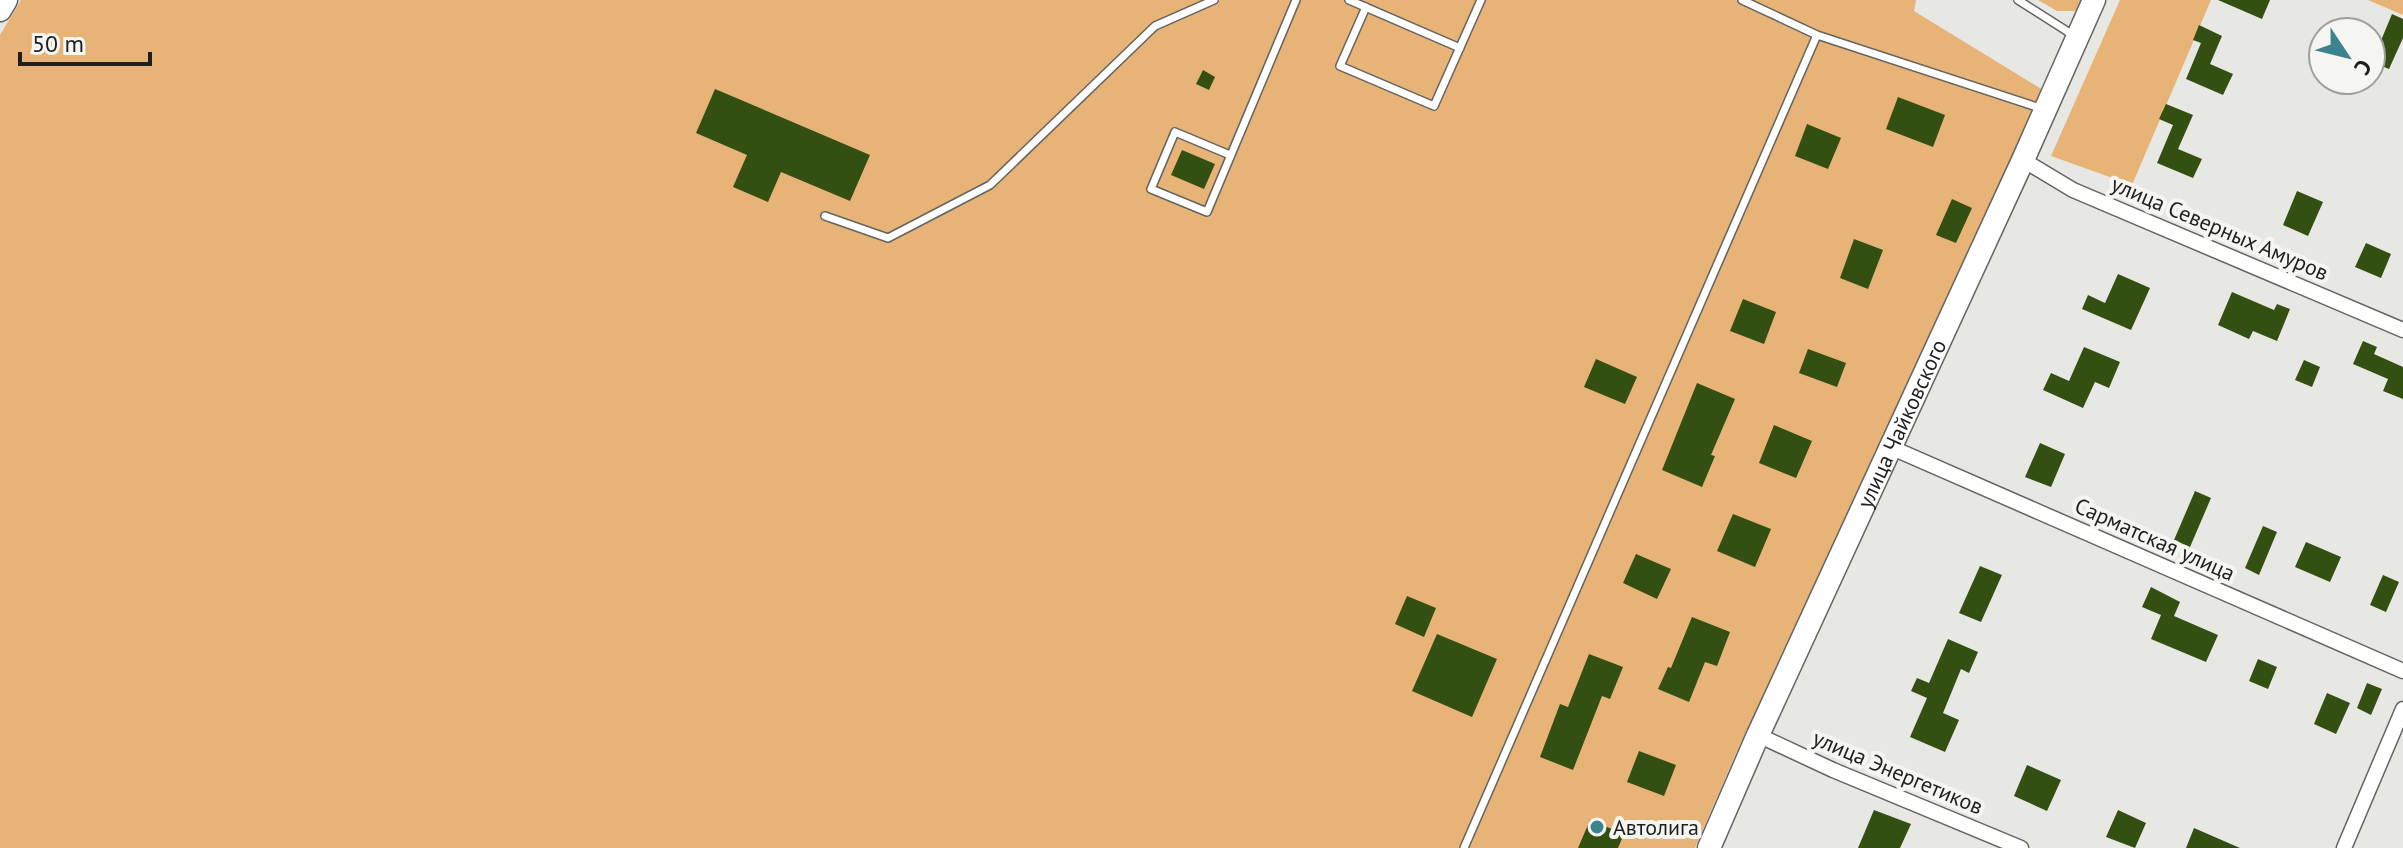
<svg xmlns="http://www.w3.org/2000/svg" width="2403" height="848" viewBox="0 0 2403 848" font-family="'PT Sans',sans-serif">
<rect width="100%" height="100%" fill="#e7e8e4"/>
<path fill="#e7b377" d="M21 0H1916L1914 11 2043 90 1734 758 1695 848H0V35Z
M2038 0H2083L2077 11H2057Z
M2120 0H2211L2132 185 2051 156Z
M2368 0H2403V15Z"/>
<path fill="#344f12" d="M2218 0H2270L2262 19Z
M2392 14 2403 19V38L2389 69 2372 62Z
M2199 25 2222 36 2210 64 2233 74 2223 95 2186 79 2201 43 2193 40Z
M1203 70 1215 77 1209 90 1196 84Z
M715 89 870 155 850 201 781 172 768 202 733 187 747 155 696 133Z
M1898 97 1945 115 1933 147 1886 129Z
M2166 104 2193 115 2178 149 2202 159 2193 178 2157 163 2173 125 2159 119Z
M1807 124 1841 138 1828 169 1795 156Z
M1182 150 1215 164 1204 189 1171 175Z
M2297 191 2323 202 2308 236 2283 225Z
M1952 199 1972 208 1956 243 1936 235Z
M1854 239 1883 250 1868 289 1840 278Z
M2366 243 2391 254 2381 278 2355 267Z
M2118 274 2150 288 2131 330 2082 309 2088 295 2105 303Z
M2232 292 2274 310 2277 304 2290 309 2277 341 2253 331 2249 339 2218 325Z
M1743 299 1776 312 1764 344 1730 331Z
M2363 341 2377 347 2374 354 2403 367V399L2383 391 2388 379 2353 364Z
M2084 347 2120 362 2109 388 2095 382 2083 408 2043 390 2051 373 2069 381Z
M1808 349 1846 363 1837 387 1799 373Z
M1596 359 1637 377 1625 404 1584 387Z
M2304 360 2320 367 2312 387 2295 380Z
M1697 383 1735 399 1711 455 1715 456 1702 487 1662 470Z
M1774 425 1812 441 1796 478 1759 463Z
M2040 443 2065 454 2051 487 2025 477Z
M2195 491 2211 498 2190 547 2174 540Z
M1733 514 1771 529 1755 567 1717 551Z
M2263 526 2277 532 2259 575 2245 568Z
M2306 542 2341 557 2330 582 2295 567Z
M1636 554 1671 569 1657 599 1623 583Z
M1980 566 2002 575 1981 622 1959 613Z
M2383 575 2399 582 2386 612 2370 605Z
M2151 587 2180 602 2174 616 2218 635 2206 662 2151 639 2161 615 2142 607Z
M1407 596 1436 608 1424 637 1395 624Z
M1692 617 1730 632 1717 666 1705 662 1689 702 1658 689 1668 667 1671 668Z
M1437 634 1497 659 1472 717 1412 691Z
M1948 639 1978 652 1969 673 1961 669 1943 713 1959 720 1945 752 1910 737 1927 698 1911 691 1917 678 1929 683Z
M1589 654 1623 667 1610 699 1602 696 1573 770 1540 757 1560 704 1568 707Z
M2258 659 2277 667 2268 689 2249 681Z
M2367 683 2382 689 2371 715 2357 708Z
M2327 693 2350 703 2336 734 2314 724Z
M1639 751 1676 765 1664 796 1627 782Z
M2027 765 2061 780 2047 811 2014 796Z
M1874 810 1911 824 1900 848H1858Z
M2118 810 2146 823 2135 848 2106 837Z
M1590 820 1624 834 1618 848H1578Z
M2194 828 2240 848H2186Z"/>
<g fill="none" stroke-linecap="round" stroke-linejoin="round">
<g stroke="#636360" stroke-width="10">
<path id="lane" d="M1349 0 1460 48
M1742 0 1817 35 2043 109
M2018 0 2073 35
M1366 7 1340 66 1434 106 1481 0
M1230 155 1175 132 1151 189 1207 212 1296 0
M825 216 888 238 990 185 1155 26 1214 0
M1464 848 1817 35"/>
</g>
<g stroke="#636360" stroke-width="17">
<path id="street" d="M2023 160 2073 190 2403 330
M1890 447 2403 671
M1758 735 1833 770 2021 848
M2344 848 2403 709"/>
</g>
<g stroke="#636360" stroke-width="25">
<g id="secondary">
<path d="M0 10 6 0"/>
<path id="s1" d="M1709 848 1758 735 2023 160 2094 0"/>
</g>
</g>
<use href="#lane" stroke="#fff" stroke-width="7"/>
<use href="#street" stroke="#fff" stroke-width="14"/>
<use href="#secondary" stroke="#fff" stroke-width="22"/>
</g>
<circle fill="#3d828f" stroke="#f5f5f2" stroke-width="3" cx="1597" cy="827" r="8"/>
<g text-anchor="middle" stroke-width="8" stroke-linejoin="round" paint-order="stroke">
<g font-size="22" fill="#1f1f1e" stroke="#f5f5f2">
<text transform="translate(2220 228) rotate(23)" y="8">улица Северных Амуров</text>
<text dy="8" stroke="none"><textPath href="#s1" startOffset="466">улица Чайковского</textPath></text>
<text transform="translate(2155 539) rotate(24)" y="8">Сарматская улица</text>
<text transform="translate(1898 772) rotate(23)" y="8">улица Энергетиков</text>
</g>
<g font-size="22" fill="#1f1f1e" stroke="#f5f5f2" text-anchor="start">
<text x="1613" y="835">Автолига</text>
</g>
</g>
<g transform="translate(2347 56) rotate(125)"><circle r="38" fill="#f5f5f2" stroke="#9f9f9d" stroke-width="2"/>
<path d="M0-6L14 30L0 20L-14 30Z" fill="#3d828f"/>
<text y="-12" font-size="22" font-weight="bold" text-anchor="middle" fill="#1f1f1e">С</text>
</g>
<path d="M20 52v12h130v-12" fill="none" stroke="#1f1f1e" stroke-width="4"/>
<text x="32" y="52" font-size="24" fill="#1f1f1e" stroke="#f5f5f2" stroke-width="6" paint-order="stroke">50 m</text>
</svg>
